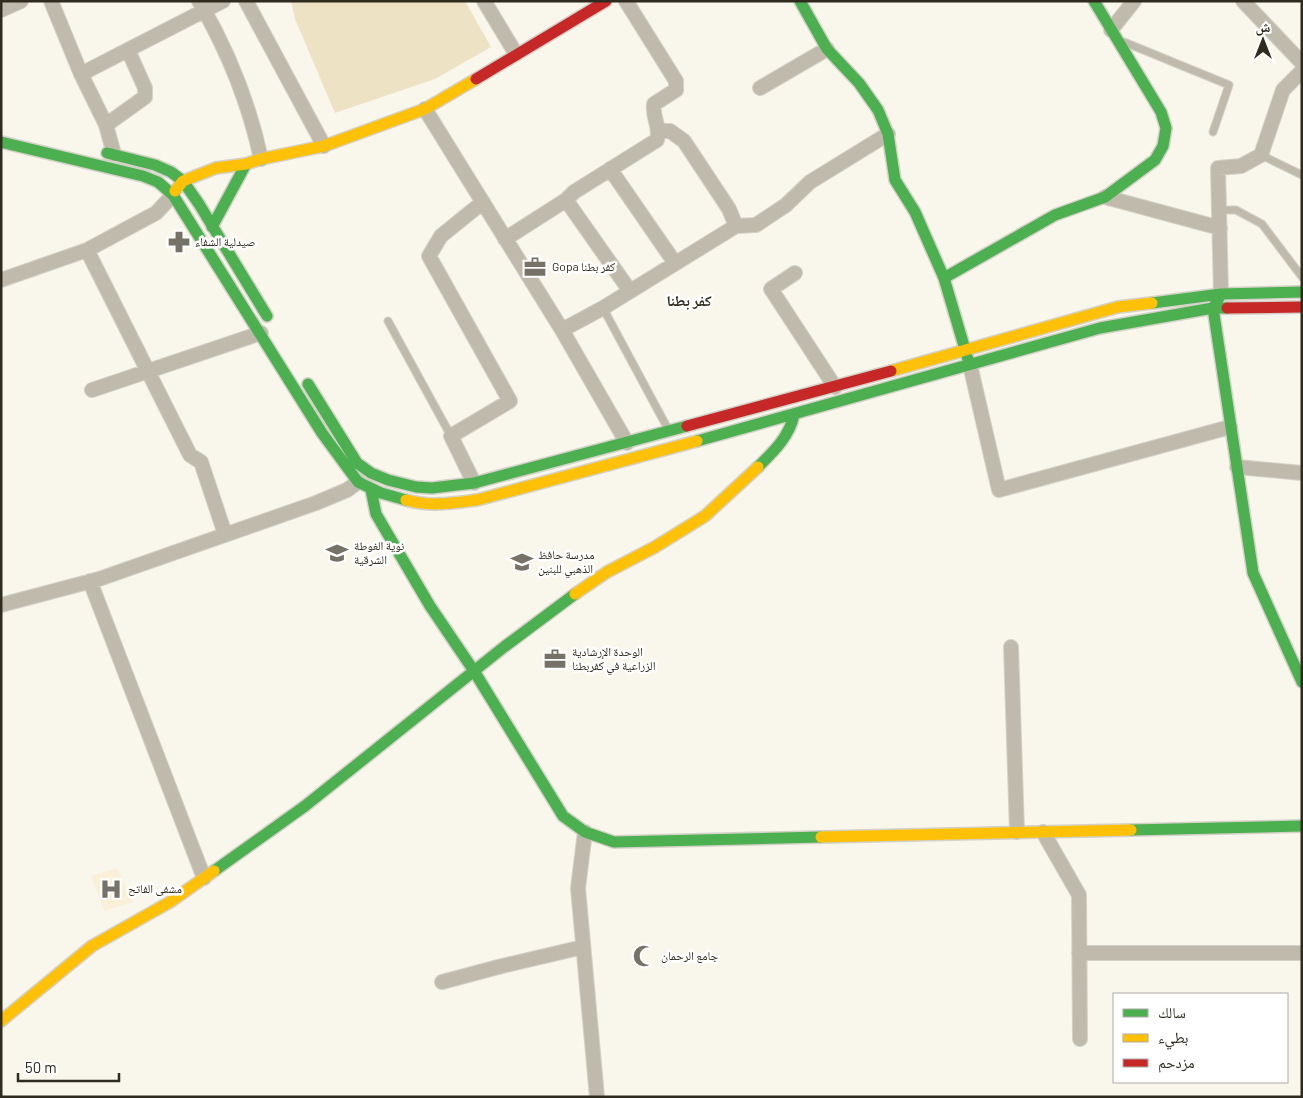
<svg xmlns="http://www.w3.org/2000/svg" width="1303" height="1098" viewBox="0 0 1303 1098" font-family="Barlow,'Noto Naskh Arabic',sans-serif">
<rect width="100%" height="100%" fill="#f9f6ec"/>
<path fill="#f9f0d7" d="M117 868 132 902 105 911 91 876Z"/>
<path fill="#ede3c4" d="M291 1H465L491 47 435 79 335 113 295 19Z"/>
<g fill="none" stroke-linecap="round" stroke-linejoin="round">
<g stroke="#d4d1c8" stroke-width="9">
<path id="lane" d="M1124 42 1229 85 1213 132
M1261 155 1302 175
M1219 210H1236L1262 224 1302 277
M603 308 668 429
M388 321 451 436"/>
</g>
<g stroke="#d4d1c8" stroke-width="16">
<path id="street" d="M51 1 81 74 106 125 114 154
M199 1C228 51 249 102 261 159
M246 1 324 146
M484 1 516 54
M1243 1 1302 63
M1 10 21 1
M1111 30 1134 1
M81 74 223 1
M760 88 827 49
M425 109 562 330 627 443
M106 125 145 97V88L128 50
M659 131H670L684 141 729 209 736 226
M610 169 675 263
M1105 197 1220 228
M566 200 630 291
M505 239 566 200 574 192 657 140C661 126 652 119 654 104L676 90V81L626 1
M87 250 190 455 201 462 225 534
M795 273 771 289 835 387
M1 280 87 250 156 213 173 195
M1221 294 1218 168 1241 166 1261 155 1283 90 1302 71
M562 330 603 308 736 226 756 225 786 205 810 182 888 134
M970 365 999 490 1230 427
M92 390 261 333
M1237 467 1302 473
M474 483 451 436 510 401 429 256 441 236 483 202
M90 581 204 878
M1 605 99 579 316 503 347 490 358 482
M1011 647 1017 832
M585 832 578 888 597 1097
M1043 832 1079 895 1080 1039
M1079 953H1302
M442 982 502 966 583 947"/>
</g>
<g stroke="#d4d1c8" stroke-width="14">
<path id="fast" d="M800 1 827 49 859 83 878 110 888 134 895 180 915 212 944 278 969 363
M1 142 143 176 158 182 173 195 322 433 358 482 381 493 406 500
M107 153 155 165 171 172 183 181 199 204 267 316
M212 227 246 164
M944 278 1055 215 1105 197 1155 160 1163 146 1166 128 1161 112 1094 1
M1220 296 1213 308 1253 573 1302 682
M1152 303 1221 294 1302 292
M308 384 357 463 371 473 388 480 416 487 432 488 474 483 687 426
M697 441 1100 328 1213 308H1227
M758 467C774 451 789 437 794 415
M371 490 376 514 430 606 474 671 563 816 585 832 614 842 821 837
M1131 830 1302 826
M214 871 305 806 504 647 575 594"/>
</g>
<g stroke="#d4d1c8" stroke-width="14">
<path id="slow" d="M175 191 183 181 216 168 246 164 261 159 324 146 425 109 476 79
M891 371 1118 307 1152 303
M406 500C430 507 453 503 477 500L697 441
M575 594 607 572 655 547 705 516 758 467
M821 837 1131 830
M1 1021 92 946 170 902 214 871"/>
</g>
<g stroke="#d4d1c8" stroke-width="14">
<path id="jam" d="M476 79 606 1
M1227 308 1302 307
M687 426 891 371"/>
</g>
<use href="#lane" stroke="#bfbaac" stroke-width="7"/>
<use href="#street" stroke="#bfbaac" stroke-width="14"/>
<use href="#fast" stroke="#4caf50" stroke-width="11"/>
<use href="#slow" stroke="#ffc107" stroke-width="11"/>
<use href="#jam" stroke="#c62828" stroke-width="11"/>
</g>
<defs>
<g id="pharmacy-bare" transform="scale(1.725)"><path d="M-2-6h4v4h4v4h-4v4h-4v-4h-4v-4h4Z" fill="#767267" stroke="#fff" stroke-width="2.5" paint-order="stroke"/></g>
<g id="office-bare" transform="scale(1.725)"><path d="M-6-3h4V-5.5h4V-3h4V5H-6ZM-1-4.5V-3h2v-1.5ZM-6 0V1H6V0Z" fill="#767267" stroke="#fff" stroke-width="2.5" paint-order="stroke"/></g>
<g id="school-bare" transform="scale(1.725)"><path d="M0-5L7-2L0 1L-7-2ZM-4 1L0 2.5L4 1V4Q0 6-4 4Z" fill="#767267" stroke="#fff" stroke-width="2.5" paint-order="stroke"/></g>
<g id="hospital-bare" transform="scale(1.725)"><path d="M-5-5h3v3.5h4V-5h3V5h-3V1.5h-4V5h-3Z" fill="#767267" stroke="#fff" stroke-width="2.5" paint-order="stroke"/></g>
<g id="mosque-bare" transform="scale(1.725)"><path d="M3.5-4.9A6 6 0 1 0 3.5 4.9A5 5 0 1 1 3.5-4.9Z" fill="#767267" stroke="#fff" stroke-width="2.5" paint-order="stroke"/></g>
</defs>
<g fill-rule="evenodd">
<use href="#pharmacy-bare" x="179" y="242"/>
<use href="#office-bare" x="535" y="267"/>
<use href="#school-bare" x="337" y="553"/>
<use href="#school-bare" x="522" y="562"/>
<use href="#office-bare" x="555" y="659"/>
<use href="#hospital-bare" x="111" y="889"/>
<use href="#mosque-bare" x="644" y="956"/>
</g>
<g text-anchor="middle" stroke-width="5" stroke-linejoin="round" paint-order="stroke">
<g font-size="12" fill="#2f2b1f" stroke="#fff" text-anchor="start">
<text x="195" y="246">صيدلية الشفاء</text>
<text x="552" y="271">Gopa كفر بطنا</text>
<text x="354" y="550">نوية الغوطة<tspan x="354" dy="14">الشرقية</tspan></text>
<text x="538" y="559">مدرسة حافظ<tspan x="538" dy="14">الذهبي للبنين</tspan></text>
<text x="572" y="656">الوحدة الإرشادية<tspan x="572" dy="14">الزراعية في كفربطنا</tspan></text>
<text x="128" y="893">مشفى الفاتح</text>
<text x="661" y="960">جامع الرحمان</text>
</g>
<g font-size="15" font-weight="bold" fill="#2f2b1f" stroke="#fff">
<text x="689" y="306">كفر بطنا</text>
</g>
</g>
<rect width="1303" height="1098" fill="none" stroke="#2f2b1f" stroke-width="5"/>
<rect x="1113" y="993" width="175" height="90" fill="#ffffff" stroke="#acaaa5"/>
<rect x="1123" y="1009" width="25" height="8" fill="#4caf50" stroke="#acaaa5"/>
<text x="1158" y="1018" font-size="15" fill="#2f2b1f">سالك</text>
<rect x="1123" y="1034" width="25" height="8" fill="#ffc107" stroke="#acaaa5"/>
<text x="1158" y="1043" font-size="15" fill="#2f2b1f">بطيء</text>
<rect x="1123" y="1059" width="25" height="8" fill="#c62828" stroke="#acaaa5"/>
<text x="1158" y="1068" font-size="15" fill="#2f2b1f">مزدحم</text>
<g transform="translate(1263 40)" stroke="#ffffff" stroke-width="4" paint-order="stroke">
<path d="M0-4L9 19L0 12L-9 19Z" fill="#2f2b1f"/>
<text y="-8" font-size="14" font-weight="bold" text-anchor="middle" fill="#2f2b1f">ش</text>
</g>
<path d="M18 1073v8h101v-8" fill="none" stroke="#2f2b1f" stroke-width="2.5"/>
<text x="25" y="1073" font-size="15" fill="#2f2b1f" stroke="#ffffff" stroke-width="4" paint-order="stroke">50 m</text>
</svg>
